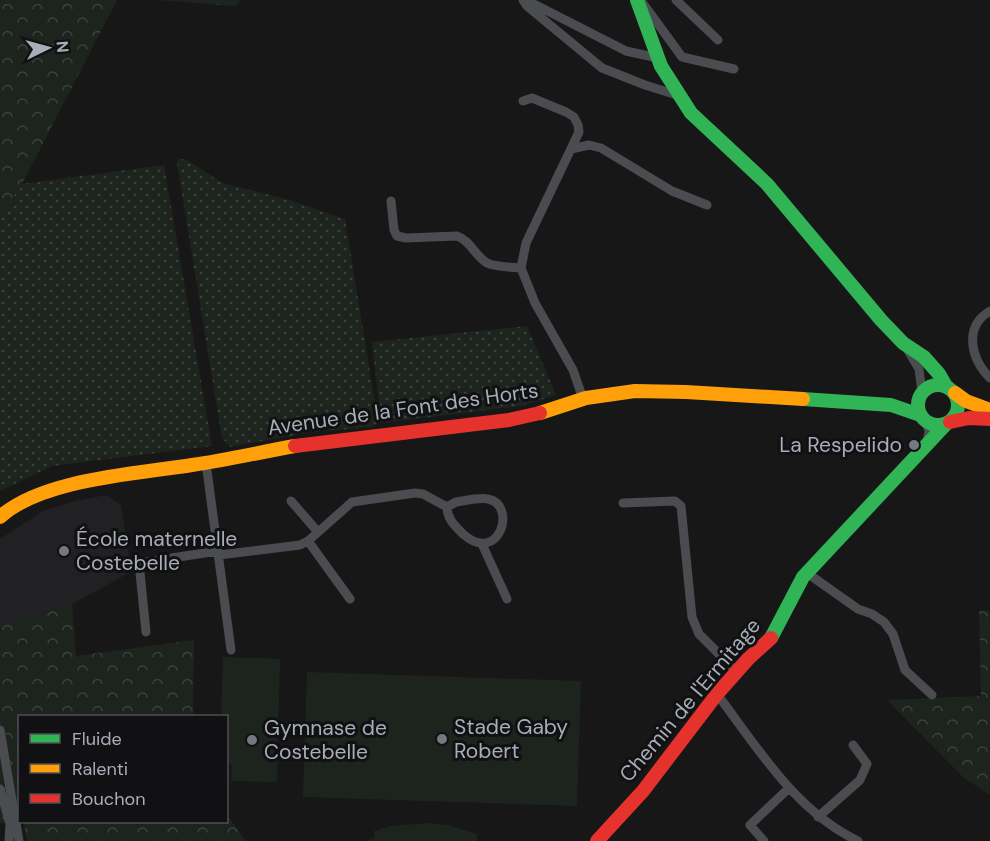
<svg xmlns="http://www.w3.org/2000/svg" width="990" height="841" viewBox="0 0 990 841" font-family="'DM Sans',sans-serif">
<defs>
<pattern id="grass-dots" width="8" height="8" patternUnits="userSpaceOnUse" patternTransform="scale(1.5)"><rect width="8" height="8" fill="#1d241e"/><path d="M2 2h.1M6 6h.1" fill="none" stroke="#3b413d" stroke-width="1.8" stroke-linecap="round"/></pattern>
<pattern id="forest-crowns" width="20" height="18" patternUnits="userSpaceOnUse" patternTransform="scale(1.5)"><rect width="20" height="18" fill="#1d241e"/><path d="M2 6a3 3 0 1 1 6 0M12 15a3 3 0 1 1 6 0" fill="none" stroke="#3b413d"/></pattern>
</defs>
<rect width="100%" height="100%" fill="#171717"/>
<path fill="#212123" d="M106 495 121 505 131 570 120 578 72 604 0 627V539L43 511 75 501Z"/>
<path fill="url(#grass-dots)" d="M178 158 189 161 222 183 286 199 345 219 378 422 373 427 312 432 230 447 222 438 177 163Z
M164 165 212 446 52 466 0 491V215L22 184Z
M527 326 556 395 521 406 381 423 372 342Z"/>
<path fill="url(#forest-crowns)" d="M0 0H117L22 184 0 215Z
M158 0H240L236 6Z
M72 604 76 656 194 640 193 716H20V822H226L227 815 246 841H27L24 823H0V627Z
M979 610 990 611V795L963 777 887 700 981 696Z"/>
<path fill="#1d241e" d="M223 657 280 659 277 782 231 781 232 764 227 763 226 716H221Z
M307 672 581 681 577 806 303 797Z
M428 823 447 825 477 834V841H367L374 838V831L390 826Z"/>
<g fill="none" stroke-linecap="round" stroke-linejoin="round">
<path stroke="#4b4c50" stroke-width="9" d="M523 0 527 6 602 68 645 85 680 96
M526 0 626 51 658 58
M676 0 718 40
M642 2 682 57 734 69
M571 149 589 145 601 148 672 191 707 205
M391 201 394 230 397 236 406 238 457 236C470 240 475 256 487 263 495 267 511 267 521 268L535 303 573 370 583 399
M521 268 526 243 579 132 578 125 574 117 566 112 532 98 523 101
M990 311C963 327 971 359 990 378
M906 347 919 369 922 392
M926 422 929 431 927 443
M206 463 231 650
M474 499C478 499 484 498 488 499 518 505 499 566 463 534 455 526 447 519 447 507L456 502Z
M291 501 318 532
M623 503 675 501 681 506 692 617 699 634 737 672
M308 541 350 599
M482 544 507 599
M219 555 300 545 308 541 352 502 415 493 423 494 447 507
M807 573 858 609 872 614 884 622 893 634 905 670 932 695
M146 632 139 563 218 551
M717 694C758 748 795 811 858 841
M0 730 19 841
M0 789 10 824 9 841
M818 817 860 780 867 764 853 745
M764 841 750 825 789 788"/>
<path stroke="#30b455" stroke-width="14" d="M637 0 661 66 691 113 767 184 881 320 903 343 924 357 939 374 946 386
M918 405a20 20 0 1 1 40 0a20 20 0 1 1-40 0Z
M803 399 891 405 920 415
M771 638 803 577 947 423"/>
<path stroke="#ff9f0a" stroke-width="14" d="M955 393 966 401 990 410
M540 413 586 398 635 391 686 392 803 399
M0 517C42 479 136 474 192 465 227 460 261 452 295 446"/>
<path stroke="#e5322d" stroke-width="14" d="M950 422 969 418 990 419
M295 446 509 420 540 413
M597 841 643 791 717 694 748 659 771 638"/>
</g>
<g fill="#757880" stroke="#111113" stroke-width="2">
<circle cx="914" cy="445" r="6"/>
<circle cx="64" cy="551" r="6"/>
<circle cx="442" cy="739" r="6"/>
<circle cx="252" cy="740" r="6"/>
</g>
<g text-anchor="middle" stroke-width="6" stroke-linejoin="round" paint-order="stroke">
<g font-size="21" fill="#a8adb8" stroke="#111113">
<text transform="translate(403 409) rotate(-8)" y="7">Avenue de la Font des Horts</text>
<text transform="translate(690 700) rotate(-50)" y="7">Chemin de l'Ermitage</text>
</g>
<g font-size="21" fill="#a8adb8" stroke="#111113" text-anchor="start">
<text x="902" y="452" text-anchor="end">La Respelido</text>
<text x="76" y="546">École maternelle<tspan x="76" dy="24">Costebelle</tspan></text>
<text x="454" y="734">Stade Gaby<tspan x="454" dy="24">Robert</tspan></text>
<text x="264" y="735">Gymnase de<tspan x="264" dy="24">Costebelle</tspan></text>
</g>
</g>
<rect x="18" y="715" width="210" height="108" fill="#111113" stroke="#4d4f55" stroke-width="1.5"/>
<rect x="30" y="734" width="30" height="9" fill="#30b455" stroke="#4d4f55" stroke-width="1.5"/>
<text x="72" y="745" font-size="18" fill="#a8adb8">Fluide</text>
<rect x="30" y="764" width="30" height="9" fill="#ff9f0a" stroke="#4d4f55" stroke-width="1.5"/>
<text x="72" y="775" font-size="18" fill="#a8adb8">Ralenti</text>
<rect x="30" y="794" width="30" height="9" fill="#e5322d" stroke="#4d4f55" stroke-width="1.5"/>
<text x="72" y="805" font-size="18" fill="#a8adb8">Bouchon</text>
<g transform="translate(48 48) rotate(85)" stroke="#111113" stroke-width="4.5" paint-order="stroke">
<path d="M0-4.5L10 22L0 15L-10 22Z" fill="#a8adb8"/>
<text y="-9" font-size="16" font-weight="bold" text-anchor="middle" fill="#a8adb8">N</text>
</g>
</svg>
